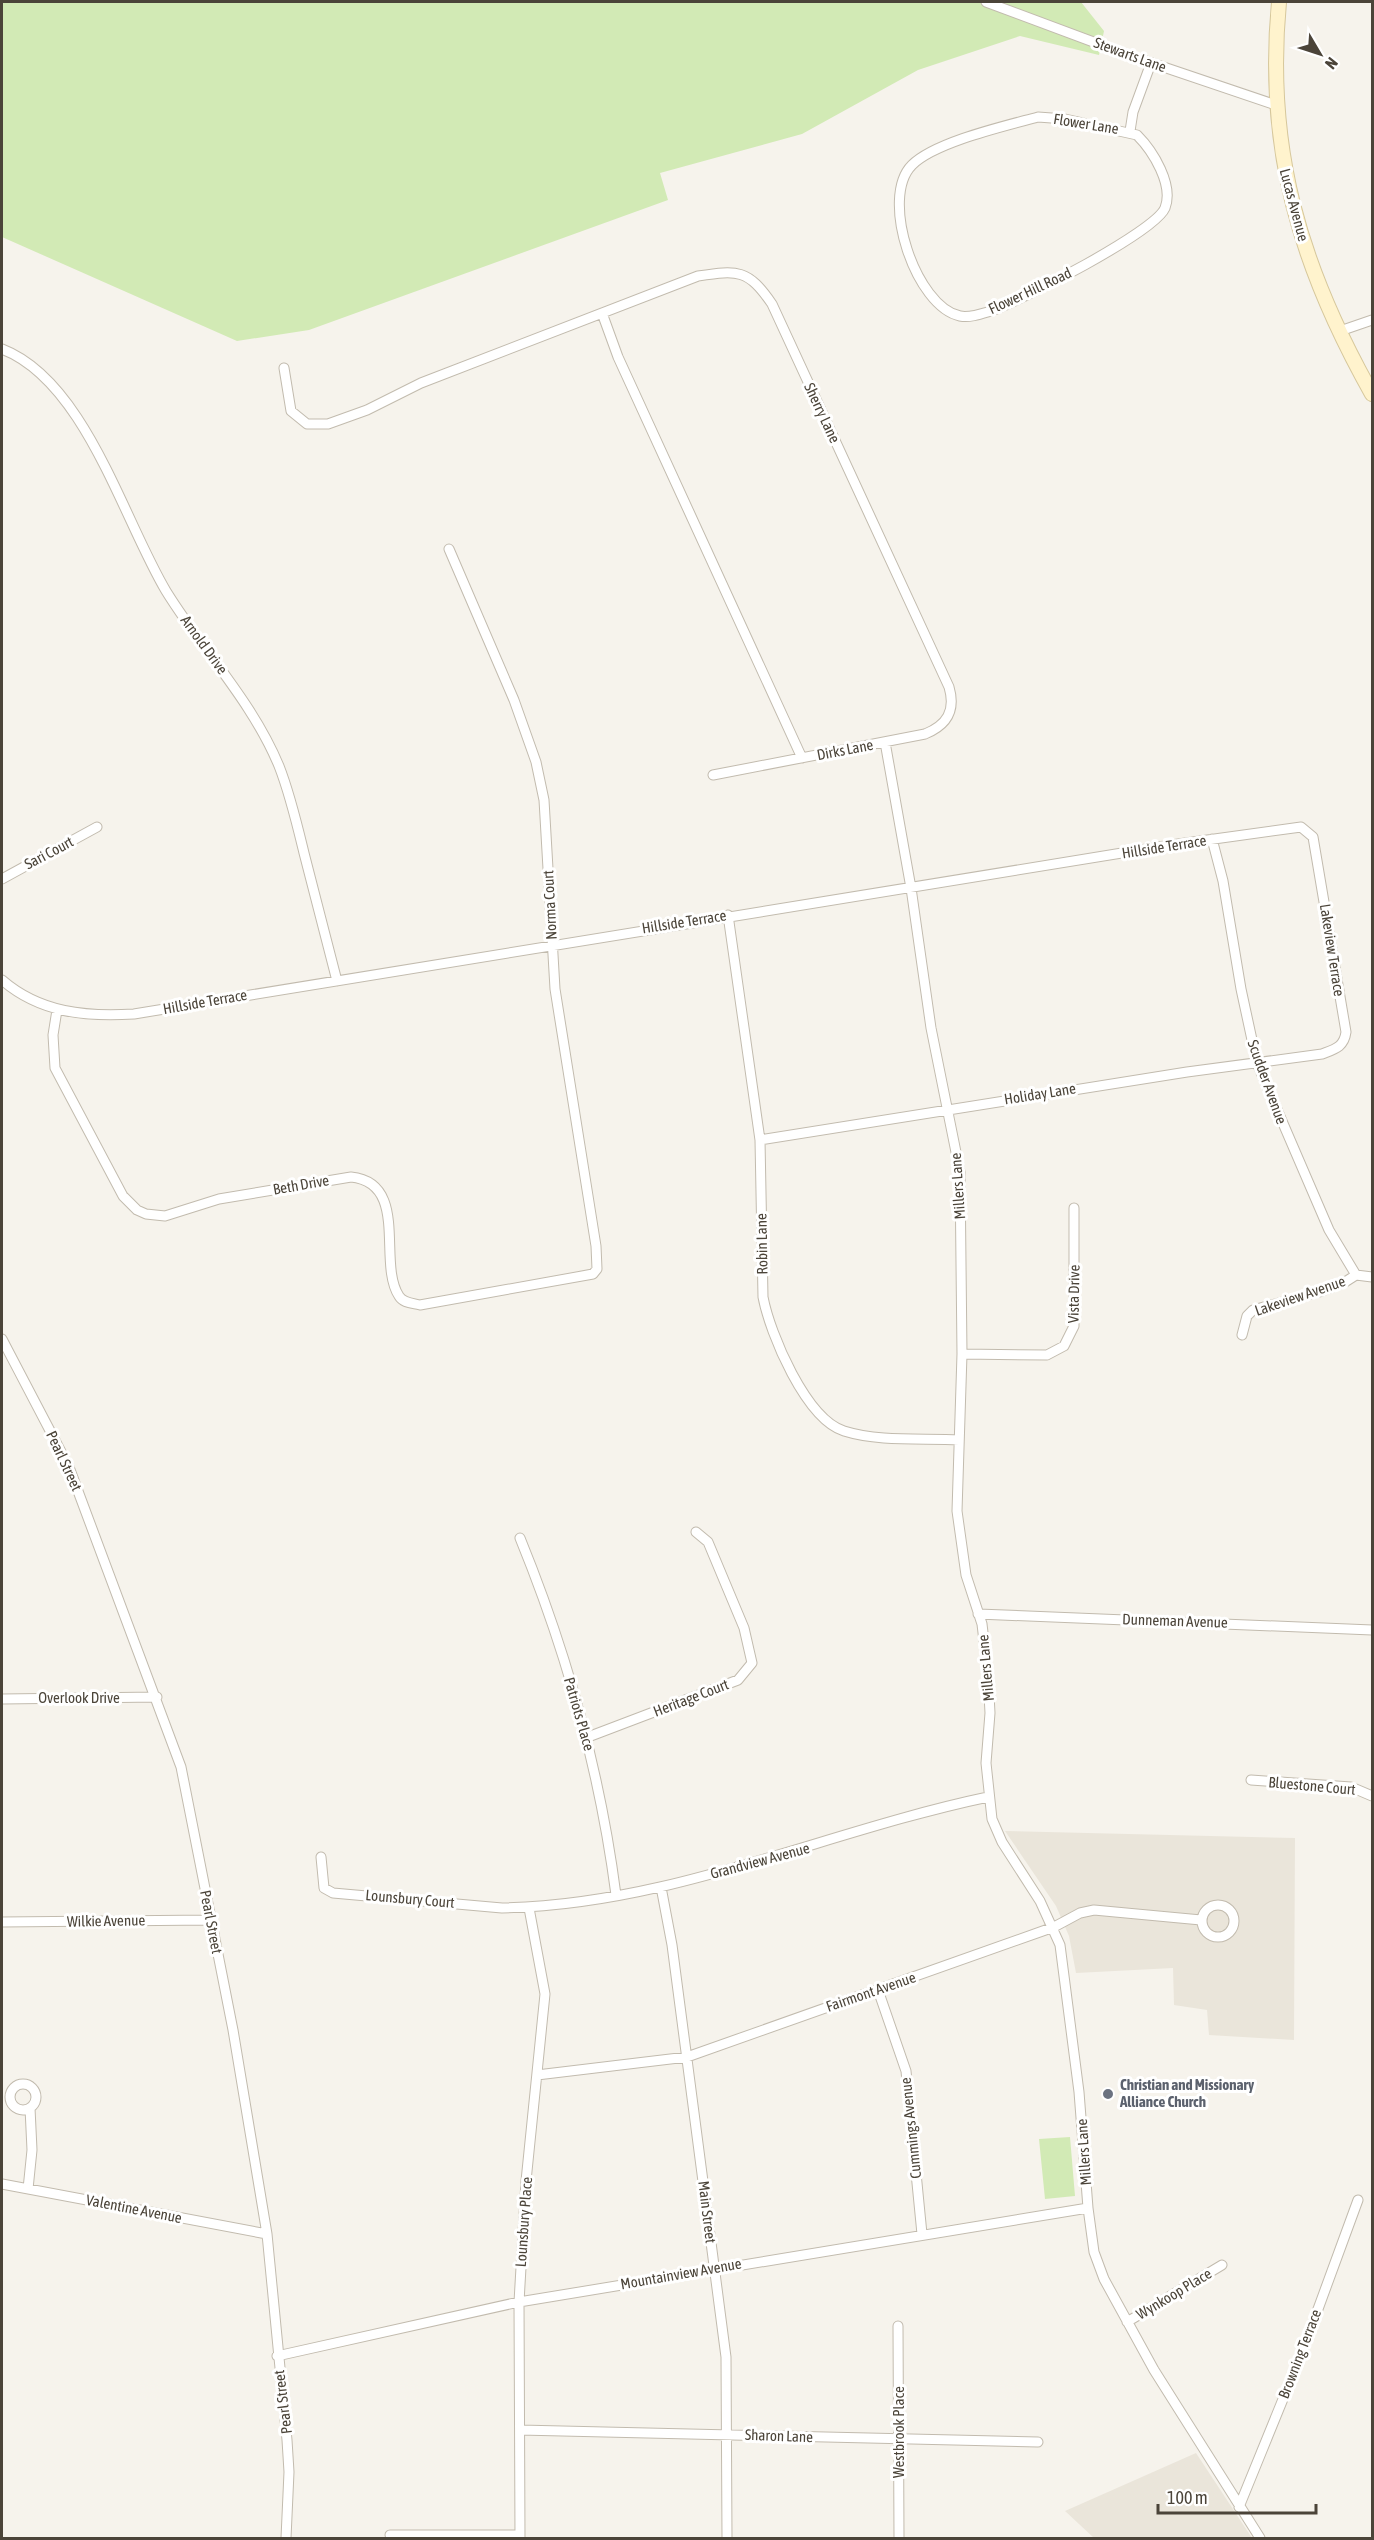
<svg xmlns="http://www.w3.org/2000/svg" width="1374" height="2540" viewBox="0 0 1374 2540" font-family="'Asap Condensed',sans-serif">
<rect width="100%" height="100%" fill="#f6f3ec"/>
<path fill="#eae5da" d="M1005 1831 1295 1838 1294 2040 1209 2035 1207 2010 1174 2005 1173 1968 1076 1973 1069 1936 1056 1906Z
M1196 2453 1252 2538H1094L1065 2511Z"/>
<path fill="#d2eab5" d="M2 2H1081L1104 31 1099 55 1020 36 918 70 802 134 660 173 668 200 309 330 237 341 2 237Z
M1070 2137 1075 2196 1045 2199 1039 2139Z"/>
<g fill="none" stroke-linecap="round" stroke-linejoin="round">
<g stroke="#c2bbae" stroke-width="11">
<path id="street" d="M986 2 1131 56 1276 105
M1038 117 1065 119 1137 135C1153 151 1174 185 1165 208 1155 232 1020 301 991 311 981 314 970 318 960 316 916 307 879 198 912 165 935 142 1005 126 1038 117Z
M1130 131 1133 112 1151 63
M602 313 618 357 802 758
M1340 331 1372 320
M2 349C85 381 123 519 166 591 203 651 252 701 279 766 290 794 297 824 304 853 315 896 326 938 337 981
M284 368 291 411 307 424H328L367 410 421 383 698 276C738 270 748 269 772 304L949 687C956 711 947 725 925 734L713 775
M885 742 911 888 931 1028 960 1172 962 1354 957 1511 966 1575 982 1624 988 1676 990 1713 986 1763 992 1819 1002 1842 1040 1901 1060 1945 1079 2092 1088 2208 1094 2252 1104 2279 1154 2370 1260 2538
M1212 839 1223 881 1241 989 1257 1063 1329 1230 1356 1275
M2 879 97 827
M728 915 760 1140 763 1297C770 1334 806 1419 844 1431 879 1442 922 1438 959 1440
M2 980C40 1013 86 1017 134 1014L1171 845 1301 827 1313 837 1346 1032C1344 1047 1335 1049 1322 1054L1187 1072 760 1140
M57 1010 53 1035 55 1068 123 1196 137 1210 146 1214 165 1216 219 1199 351 1177C410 1183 377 1263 399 1296 403 1303 412 1303 420 1305L593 1274 597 1269 596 1246 555 989 544 800 536 762 514 700 449 549
M1242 1335 1247 1316 1253 1310 1319 1292 1345 1282 1356 1275 1372 1277
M2 1339 69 1467 181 1767 233 2030 267 2234 287 2440 289 2472 286 2538
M962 1354 1047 1355 1064 1346 1074 1326V1208
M520 1538C567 1653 600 1772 616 1895
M978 1614 1372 1630
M2 1699 157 1697
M588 1737 738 1680 752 1663 744 1628 708 1542 696 1532
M1251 1780 1351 1787 1372 1796
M321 1857 324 1888 333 1893 502 1908C670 1905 826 1831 988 1797
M661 1887 672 1945 726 2357 727 2538
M1202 1921a16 16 0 1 1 32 0a16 16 0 1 1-32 0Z
M2 1922 210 1920
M878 1990 906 2071 922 2234
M537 2075 687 2057 1054 1927 1080 1913 1094 1910 1201 1920
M10 2097a13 13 0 1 1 26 0a13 13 0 1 1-26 0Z
M2 2184 267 2234
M28 2189 32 2150 30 2108
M1127 2322 1222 2265
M898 2326 899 2538
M277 2356 519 2302 1088 2208
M520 2430 1038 2442
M1239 2507 1303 2350 1358 2200
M390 2535H520
M520 2538 519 2302 526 2181 545 1994 529 1908"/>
</g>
<g stroke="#d6c79b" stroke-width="16">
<path id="secondary" d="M1279 2C1265 149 1300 266 1372 394"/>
</g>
<use href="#street" stroke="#fff" stroke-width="9"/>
<use href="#secondary" stroke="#fff3cd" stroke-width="14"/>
</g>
<circle fill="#6b7280" stroke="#fff" stroke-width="2" cx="1108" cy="2094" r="6"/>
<g text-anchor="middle" stroke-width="6" stroke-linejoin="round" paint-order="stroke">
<g font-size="15" fill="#4b4439" stroke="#fff">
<text transform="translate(1130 55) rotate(20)" y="5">Stewarts Lane</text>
<text transform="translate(1086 124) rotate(9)" y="5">Flower Lane</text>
<text transform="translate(1294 205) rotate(75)" y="5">Lucas Avenue</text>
<text transform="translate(1030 291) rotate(-25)" y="5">Flower Hill Road</text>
<text transform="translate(822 413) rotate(65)" y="5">Sherry Lane</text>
<text transform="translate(204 645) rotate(54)" y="5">Arnold Drive</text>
<text transform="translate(845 750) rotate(-11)" y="5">Dirks Lane</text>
<text transform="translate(1164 847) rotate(-9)" y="5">Hillside Terrace</text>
<text transform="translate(49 853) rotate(-28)" y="5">Sari Court</text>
<text transform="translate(550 905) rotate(-93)" y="5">Norma Court</text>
<text transform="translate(684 922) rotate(-9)" y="5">Hillside Terrace</text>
<text transform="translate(1332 950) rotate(81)" y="5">Lakeview Terrace</text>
<text transform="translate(205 1002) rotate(-10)" y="5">Hillside Terrace</text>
<text transform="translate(1267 1082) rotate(70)" y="5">Scudder Avenue</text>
<text transform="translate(1040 1094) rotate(-9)" y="5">Holiday Lane</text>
<text transform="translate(301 1185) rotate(-10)" y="5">Beth Drive</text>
<text transform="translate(958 1186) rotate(-94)" y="5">Millers Lane</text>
<text transform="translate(762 1244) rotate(-91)" y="5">Robin Lane</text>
<text transform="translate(1074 1294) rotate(-89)" y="5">Vista Drive</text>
<text transform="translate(1300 1296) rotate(-19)" y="5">Lakeview Avenue</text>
<text transform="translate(64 1461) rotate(65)" y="5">Pearl Street</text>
<text transform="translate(1175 1621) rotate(2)" y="5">Dunneman Avenue</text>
<text transform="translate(986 1668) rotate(-95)" y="5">Millers Lane</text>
<text x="79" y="1703">Overlook Drive</text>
<text transform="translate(691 1698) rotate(-21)" y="5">Heritage Court</text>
<text transform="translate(579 1714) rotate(74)" y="5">Patriots Place</text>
<text transform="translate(1312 1786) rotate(5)" y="5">Bluestone Court</text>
<text transform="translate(760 1861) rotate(-15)" y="5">Grandview Avenue</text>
<text transform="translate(410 1899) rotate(5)" y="5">Lounsbury Court</text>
<text transform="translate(106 1921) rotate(-1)" y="5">Wilkie Avenue</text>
<text transform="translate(211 1922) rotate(79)" y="5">Pearl Street</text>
<text transform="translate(871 1992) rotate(-19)" y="5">Fairmont Avenue</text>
<text transform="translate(911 2128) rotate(-96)" y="5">Cummings Avenue</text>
<text transform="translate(1084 2152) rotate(-94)" y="5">Millers Lane</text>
<text transform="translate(134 2209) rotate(11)" y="5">Valentine Avenue</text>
<text transform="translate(707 2212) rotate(83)" y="5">Main Street</text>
<text transform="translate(524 2222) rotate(-86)" y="5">Lounsbury Place</text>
<text transform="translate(681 2274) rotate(-10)" y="5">Mountainview Avenue</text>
<text transform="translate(1174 2294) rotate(-31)" y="5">Wynkoop Place</text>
<text transform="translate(1300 2354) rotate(-69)" y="5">Browning Terrace</text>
<text transform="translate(283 2402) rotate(-97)" y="5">Pearl Street</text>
<text transform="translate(899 2432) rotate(-90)" y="5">Westbrook Place</text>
<text transform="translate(779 2436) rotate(2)" y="5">Sharon Lane</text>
</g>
<g font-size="15" font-weight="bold" fill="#5b616d" stroke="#fff" text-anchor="start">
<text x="1120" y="2090">Christian and Missionary<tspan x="1120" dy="17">Alliance Church</tspan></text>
</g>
</g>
<rect width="1374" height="2540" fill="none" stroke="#4b4439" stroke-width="6"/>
<g transform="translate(1320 54) rotate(129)" stroke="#ffffff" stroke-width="4.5" paint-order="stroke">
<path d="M0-4.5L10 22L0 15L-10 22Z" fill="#4b4439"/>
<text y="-9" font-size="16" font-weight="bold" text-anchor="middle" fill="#4b4439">N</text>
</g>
<path d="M1158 2504v9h158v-9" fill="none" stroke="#4b4439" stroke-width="3"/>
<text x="1167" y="2504" font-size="18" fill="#4b4439" stroke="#ffffff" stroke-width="4.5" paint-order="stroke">100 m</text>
</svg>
